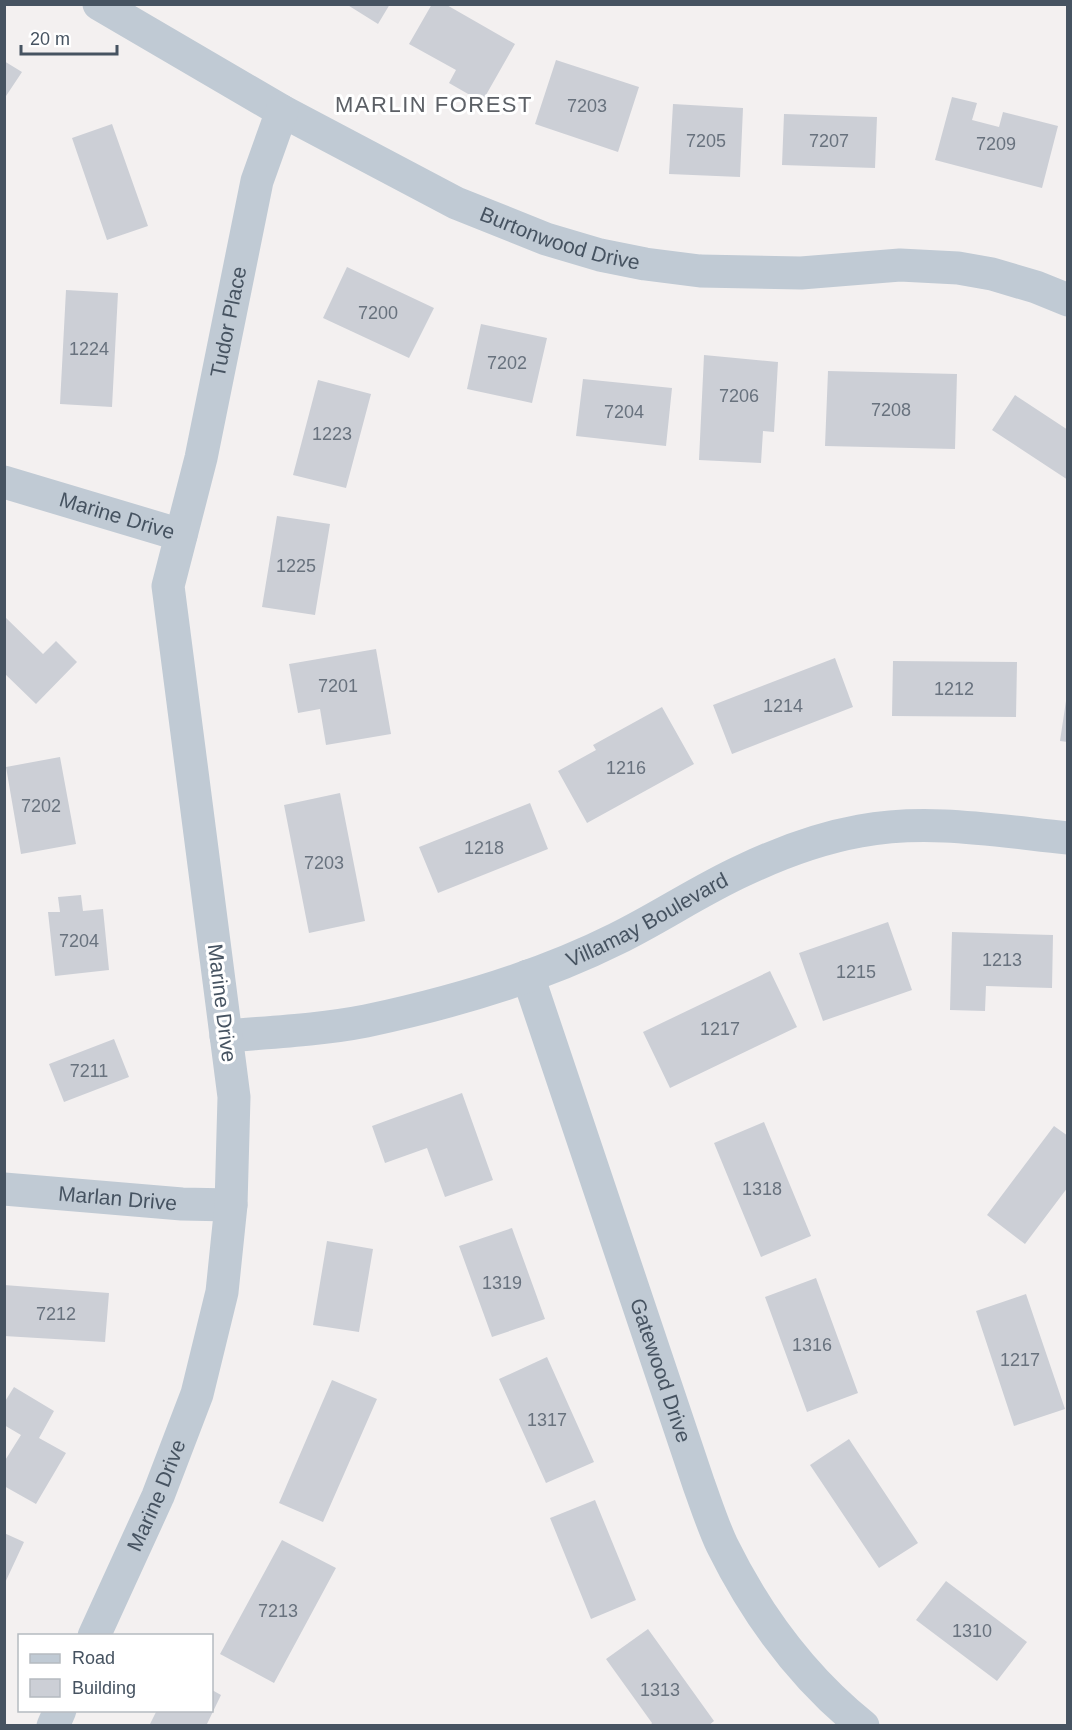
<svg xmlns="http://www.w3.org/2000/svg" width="1072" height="1730" viewBox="0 0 1072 1730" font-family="Helvetica,sans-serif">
<rect width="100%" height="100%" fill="#f3f0f0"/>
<path fill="#cccfd6" d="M346 4H390L378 24Z
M432 4H445L515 44 482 102 449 83 456 70 409 44Z
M556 60 639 87 618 152 535 124Z
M4 61 22 72 4 99Z
M952 97 977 103 972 120 999 127 1003 112 1058 126 1042 188 935 160Z
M673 104 743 108 740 177 669 174Z
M784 114 877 117 875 168 782 165Z
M112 124 148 226 107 240 72 138Z
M347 267 434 308 409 358 323 318Z
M66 290 118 293 112 407 60 404Z
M481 324 547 338 532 403 467 389Z
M704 355 778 362 774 432 763 431 761 463 699 460Z
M828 371 957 374 955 449 825 446Z
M583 379 672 388 666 446 576 436Z
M318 380 371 394 346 488 293 475Z
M1015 395 1068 430V480L992 430Z
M277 516 330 524 315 615 262 607Z
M4 616 43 654 56 641 77 662 36 704 4 673Z
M376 649 391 734 326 745 320 709 298 713 289 664Z
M835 658 853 707 732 754 713 705Z
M893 661 1017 662 1016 717 892 716Z
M1066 701H1068V742L1060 741Z
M662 707 694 764 587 823 558 771 596 750 593 745Z
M60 757 76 844 21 854 6 767Z
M340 793 365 921 309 933 284 805Z
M530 803 548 849 438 893 419 847Z
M81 895 83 911 103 909 109 970 55 976 48 912H60L58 897Z
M888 922 912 990 823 1021 799 953Z
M952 932 1053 935 1052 988 986 986 985 1011 950 1010Z
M770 971 797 1027 670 1088 643 1032Z
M114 1039 129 1077 64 1102 49 1064Z
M462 1093 493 1180 445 1197 427 1148 385 1163 372 1126Z
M764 1122 811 1236 761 1257 714 1143Z
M1054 1126 1068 1136V1187L1025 1244 987 1215Z
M512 1228 545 1319 492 1337 459 1246Z
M327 1241 373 1249 359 1332 313 1325Z
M816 1278 858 1393 807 1412 765 1297Z
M4 1285 109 1293 105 1342 4 1336Z
M1026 1294 1065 1409 1014 1426 976 1311Z
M547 1357 594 1462 546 1483 499 1379Z
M332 1380 377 1399 323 1522 279 1503Z
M14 1387 54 1411 39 1438 66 1453 36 1504 4 1486V1462L21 1435 4 1425V1403Z
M849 1439 918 1543 879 1568 810 1465Z
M595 1500 636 1600 591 1619 550 1518Z
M4 1533 24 1542 4 1585Z
M282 1540 336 1568 274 1683 220 1654Z
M946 1581 1027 1642 997 1681 916 1620Z
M648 1629 714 1721 708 1726H650L652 1723 606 1659Z
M212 1690 221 1695 206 1726H149L157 1710H212Z"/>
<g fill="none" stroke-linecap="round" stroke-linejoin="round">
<g stroke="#c0cad4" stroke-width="33">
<path id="s1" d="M99 4 282 111 456 203 546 239 600 255 645 264 700 271 801 273 900 265 958 268 992 274 1036 287 1068 300"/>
<path id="s2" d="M4 482 181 535"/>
<path id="s3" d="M528 976 699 1485C706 1504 713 1526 722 1545 756 1614 802 1677 863 1726"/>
<path id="s4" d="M226 1036C273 1032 320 1030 366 1021 451 1003 538 978 616 939 659 918 700 890 744 870 780 853 821 838 860 831 928 818 999 831 1068 838"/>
<path id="s5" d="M4 1189 182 1204 231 1205"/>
<path id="s6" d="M94 1636 158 1496 197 1394 222 1292 231 1205 234 1097 168 586 201 458 257 181 282 111"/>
<path d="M53 1726 60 1710"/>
</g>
</g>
<g text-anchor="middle" stroke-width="6" stroke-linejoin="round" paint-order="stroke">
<g font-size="18" fill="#68727e">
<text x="587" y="112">7203</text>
<text x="706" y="147">7205</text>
<text x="829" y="147">7207</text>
<text x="996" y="150">7209</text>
<text x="378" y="319">7200</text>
<text x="89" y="355">1224</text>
<text x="507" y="369">7202</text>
<text x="739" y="402">7206</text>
<text x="891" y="416">7208</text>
<text x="624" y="418">7204</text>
<text x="332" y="440">1223</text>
<text x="296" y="572">1225</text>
<text x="338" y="692">7201</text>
<text x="954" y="695">1212</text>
<text x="783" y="712">1214</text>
<text x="626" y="774">1216</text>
<text x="41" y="812">7202</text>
<text x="484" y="854">1218</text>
<text x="324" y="869">7203</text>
<text x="79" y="947">7204</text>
<text x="1002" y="966">1213</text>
<text x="856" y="978">1215</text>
<text x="720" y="1035">1217</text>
<text x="89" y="1077">7211</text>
<text x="762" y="1195">1318</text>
<text x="502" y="1289">1319</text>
<text x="56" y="1320">7212</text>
<text x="812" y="1351">1316</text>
<text x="1020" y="1366">1217</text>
<text x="547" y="1426">1317</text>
<text x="278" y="1617">7213</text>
<text x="972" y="1637">1310</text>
<text x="660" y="1696">1313</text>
</g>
<g font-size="21" fill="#465361" stroke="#fff">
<text dy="7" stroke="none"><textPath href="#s1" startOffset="519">Burtonwood Drive</textPath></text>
<text dy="7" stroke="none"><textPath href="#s6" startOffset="1350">Tudor Place</textPath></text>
<text dy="7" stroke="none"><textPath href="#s2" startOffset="118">Marine Drive</textPath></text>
<text dy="7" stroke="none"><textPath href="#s4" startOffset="441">Villamay Boulevard</textPath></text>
<text transform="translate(222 1003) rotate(83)" y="7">Marine Drive</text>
<text dy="7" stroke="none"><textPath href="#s5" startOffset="114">Marlan Drive</textPath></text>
<text dy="7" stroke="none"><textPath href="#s3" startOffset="416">Gatewood Drive</textPath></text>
<text dy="7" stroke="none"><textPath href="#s6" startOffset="154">Marine Drive</textPath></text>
</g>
<g font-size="22" letter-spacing="1.5" fill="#5c6066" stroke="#fff">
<text x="434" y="112">MARLIN FOREST</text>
</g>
</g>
<rect width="1072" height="1730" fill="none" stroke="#465361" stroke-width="12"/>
<rect x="18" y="1634" width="195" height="78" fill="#ffffff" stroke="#b5bac0" stroke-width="1.5"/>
<rect x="30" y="1654" width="30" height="9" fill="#c0cad4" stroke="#b5bac0" stroke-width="1.5"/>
<text x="72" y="1664" font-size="18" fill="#465361">Road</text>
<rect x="30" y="1679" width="30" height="18" fill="#cccfd6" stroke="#b5bac0" stroke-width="1.5"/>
<text x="72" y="1694" font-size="18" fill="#465361">Building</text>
<path d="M21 45v9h96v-9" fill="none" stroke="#465361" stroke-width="3"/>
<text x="30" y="45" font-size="18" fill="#465361" stroke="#ffffff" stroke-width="4.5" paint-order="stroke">20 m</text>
</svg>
